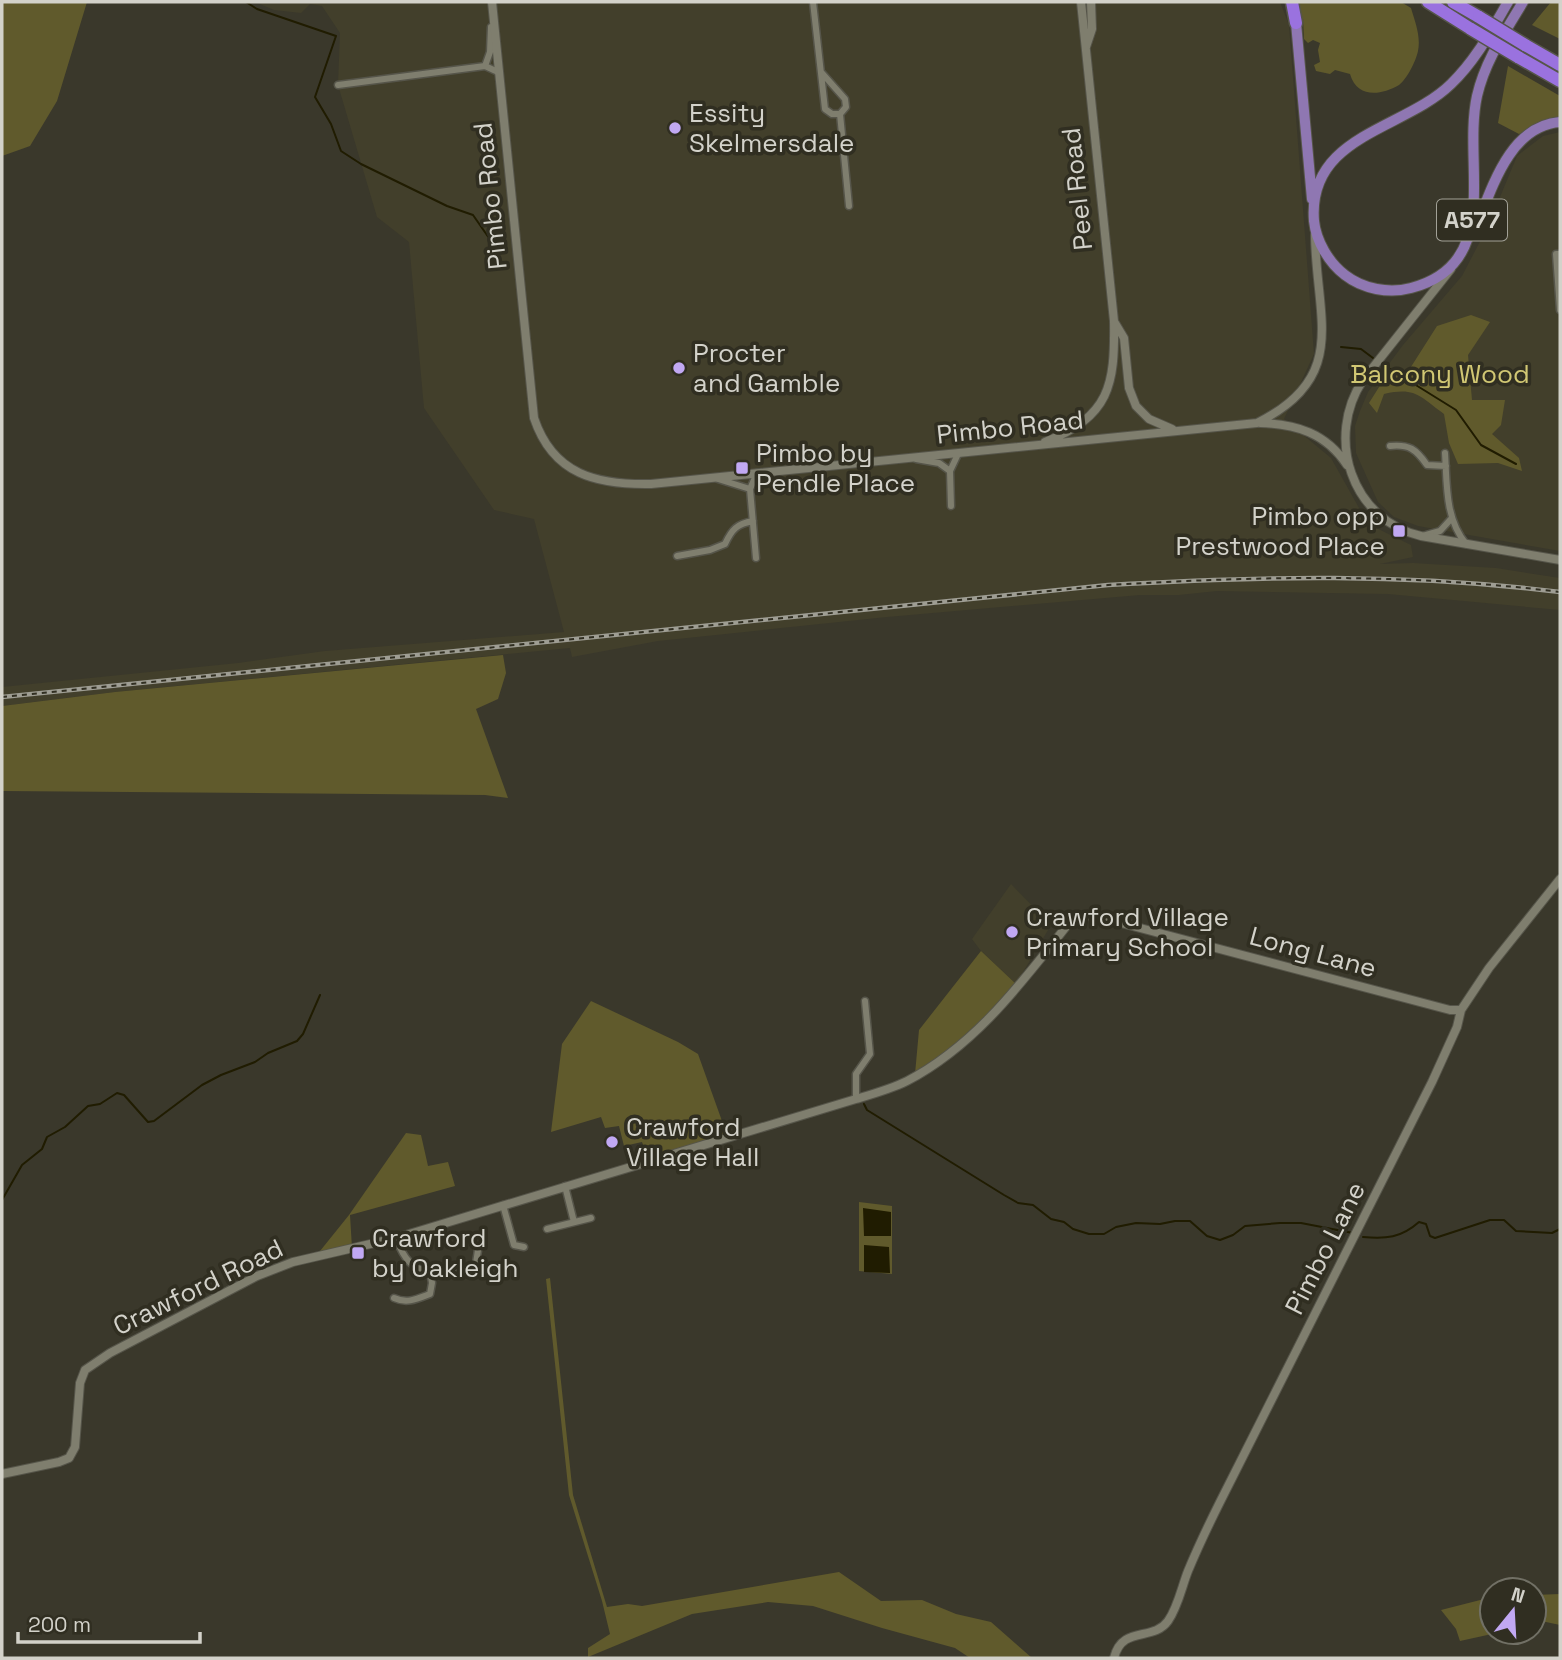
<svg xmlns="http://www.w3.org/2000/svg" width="1562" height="1660" viewBox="0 0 1562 1660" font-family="'Space Grotesk',sans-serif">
<rect width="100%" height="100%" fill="#3a382b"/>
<path fill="#423f2b" d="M255 2H1280L1289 25 1314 354 1284 419 1331 458 1368 524 1411 545 1413 557 1380 564 1413 563 1496 568 1560 578V610L1388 594 1217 591 1179 595H1140L887 617 658 641 572 657 570 648 115 692 2 706V687L238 663 325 651 564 632 534 519 494 510 424 408 409 242 377 217 338 85 340 33 322 6 310 4 301 13 274 10Z
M1560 132V551L1418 526 1394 517 1378 502 1356 453 1355 426 1360 411 1368 392 1403 345 1462 276 1488 226 1517 156 1543 136Z
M1011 884 1051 925 1016 984 981 951 972 939Z"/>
<path fill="#605a2c" d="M2 2H87L57 101 30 146 2 156Z
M1296 2H1401L1411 8C1415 22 1421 36 1418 51 1416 61 1407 79 1399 85 1380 96 1357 98 1350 74L1335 70 1330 74 1316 71 1314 65 1320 62 1318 50 1320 43 1313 40 1308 43 1304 39 1303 19 1298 18Z
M1551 2H1560V39L1532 25Z
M1508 66 1560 96V118L1548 120 1519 134 1498 123Z
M1471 315 1490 322 1468 355 1472 400H1505L1501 425 1492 434 1519 458 1522 471 1498 463 1458 464 1449 443 1444 414C1419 396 1416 387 1384 394L1377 413 1369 403 1386 376 1409 370 1437 326Z
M503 655 506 673 498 699 476 709 508 798 485 795 2 791V706L115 692Z
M981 951 1016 984 966 1039 915 1074 919 1030Z
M591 1001 678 1042 698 1054 727 1135 648 1159 642 1142 624 1146 619 1126 605 1128 601 1117 551 1132 562 1044Z
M406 1133 421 1135 428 1166 448 1162 455 1186 350 1215 352 1248 316 1256 349 1215Z
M859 1202 892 1206V1274L859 1271Z
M550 1278 573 1495 607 1607 628 1604 642 1606 839 1572 881 1601 922 1600 956 1614 991 1622 1032 1658H970L955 1648 882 1628 813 1606 768 1602 692 1614 588 1657V1648L610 1634 602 1601 569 1495 546 1279Z
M1560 1594V1625L1546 1622 1534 1625V1595Z
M1492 1597V1632H1501L1460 1641 1456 1629 1441 1610Z"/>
<path fill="#201c01" d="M863 1208 891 1212V1236H864Z
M864 1245 889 1247 890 1273 864 1272Z"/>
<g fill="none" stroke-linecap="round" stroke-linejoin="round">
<path stroke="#201c01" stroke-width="2" d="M246 2 257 9 336 36 315 97 331 124 341 151 361 164 447 206 473 215 489 238 506 251
M1341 347 1361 349 1373 358
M1382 364 1456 410 1481 445 1516 464
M864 1104 867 1110 1004 1195 1018 1203 1033 1205 1051 1219 1064 1222 1073 1229 1089 1234H1104L1116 1227 1136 1223 1160 1224 1175 1221H1190L1207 1236 1220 1240 1233 1235 1245 1226 1280 1223H1301L1353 1233
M2 1200 22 1165 42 1149 47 1137 65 1127 88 1106 100 1104 117 1093 124 1095 148 1122 154 1121 202 1085 221 1075 255 1062 268 1053 297 1041 303 1034 320 995
M1363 1237C1386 1239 1401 1238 1419 1222L1426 1224 1430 1236 1435 1238 1490 1220H1504L1516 1231 1552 1233 1560 1229"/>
<g stroke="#56554a" stroke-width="9">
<path id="minor" d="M813 2 825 109 832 114H840L846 107 845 99 821 72
M485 66 490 52 491 27
M338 85 485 66 498 72
M840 114 849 206
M1560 254H1556L1560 310
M1390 446C1409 444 1416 449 1427 465L1446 466
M1445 453C1447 485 1445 518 1466 544
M916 459 939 463 950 471
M718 479 750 489
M951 506 950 471 958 454
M1426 535 1440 531 1451 519
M677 556 710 550 725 544C732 529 737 524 753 521
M756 558 750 489 757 473
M856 1099V1074L870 1054 865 1001
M565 1186 574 1222
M503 1205 514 1245 524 1247
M547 1229 591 1218
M396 1238C403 1257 413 1274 436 1270 440 1270 443 1267 447 1267 456 1266 466 1270 475 1270L478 1250
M394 1298C407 1304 417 1299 430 1294L432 1283 430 1270"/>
</g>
<g stroke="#56554a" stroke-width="10">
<path id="tertiary" d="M492 2 534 418C553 475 597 485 651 484L1257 423C1350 377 1316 318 1315 235
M1086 47 1092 29 1091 2
M1451 269 1363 380C1325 437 1351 520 1421 536L1560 560
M1115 323 1124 338 1129 388 1136 406 1149 419 1172 429
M1260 423C1296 424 1326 433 1347 465
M1045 442C1110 416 1115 386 1114 321L1081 2
M2 1474 59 1462 69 1458 75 1447 80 1383 85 1370 110 1353 257 1276 293 1262 396 1238 856 1099C873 1094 891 1089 907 1081 976 1045 1022 982 1069 923L1091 915 1450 1010H1461
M1114 1658C1122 1625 1153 1642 1168 1621 1178 1607 1182 1586 1188 1571 1198 1547 1209 1524 1220 1502L1432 1082 1457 1027 1461 1010 1489 968 1560 879"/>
</g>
<g stroke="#56554a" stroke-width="12">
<path id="primary" d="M1508 2C1491 31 1476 60 1451 84 1404 130 1307 135 1314 221 1316 241 1329 263 1345 275 1363 289 1389 294 1411 288 1504 264 1462 164 1477 96 1485 61 1505 32 1523 2
M1296 23 1312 199
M1473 235C1490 195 1507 126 1560 122"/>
</g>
<g stroke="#56554a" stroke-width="15">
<path id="motorway" d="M1292 2 1296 23
M1428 2 1471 29
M1453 2 1479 17
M1525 45 1560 65
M1518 57 1560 81"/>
</g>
<use href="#minor" stroke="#7f7e6e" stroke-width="6"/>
<use href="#tertiary" stroke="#7f7e6e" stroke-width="8"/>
<use href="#primary" stroke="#8f77b2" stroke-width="10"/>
<use href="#motorway" stroke="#9a72df" stroke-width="12"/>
<g stroke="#9e9d93" stroke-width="4.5">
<path id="rail" d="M2 697 1108 585C1262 576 1407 573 1560 592"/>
</g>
<use href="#rail" stroke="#302e21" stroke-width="2" stroke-dasharray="5" stroke-linecap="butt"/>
<g stroke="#56554a" stroke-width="15" stroke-linecap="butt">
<path id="motorway-bridge" d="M1479 17 1525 45
M1471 29 1518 57"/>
</g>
<use href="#motorway-bridge" stroke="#9a72df" stroke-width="12"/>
</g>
<g fill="#c1a8f3" stroke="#302e21" stroke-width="2.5">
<circle cx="675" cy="128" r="7"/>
<circle cx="679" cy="368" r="7"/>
<rect x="735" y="461" width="14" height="14" rx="3.5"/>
<rect x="1392" y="524" width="14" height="14" rx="3.5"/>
<circle cx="1012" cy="932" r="7"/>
<circle cx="612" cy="1142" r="7"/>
<rect x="351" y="1246" width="14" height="14" rx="3.5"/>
</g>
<g text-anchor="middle" stroke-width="7" stroke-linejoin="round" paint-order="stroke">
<rect fill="#302e21" stroke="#a2a197" stroke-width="2" x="1437" y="199.5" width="70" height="41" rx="5"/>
<g font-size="24" font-weight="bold" fill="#d3d2ca">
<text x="1472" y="228">A577</text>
</g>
<g font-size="26" fill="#d3d2ca" stroke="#302e21" text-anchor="start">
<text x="689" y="122">Essity<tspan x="689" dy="30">Skelmersdale</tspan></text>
<text x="693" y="362">Procter<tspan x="693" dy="30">and Gamble</tspan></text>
<text x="756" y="462">Pimbo by<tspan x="756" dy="30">Pendle Place</tspan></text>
<text x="1385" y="525" text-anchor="end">Pimbo opp<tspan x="1385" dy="30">Prestwood Place</tspan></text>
<text x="1026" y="926">Crawford Village<tspan x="1026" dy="30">Primary School</tspan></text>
<text x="626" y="1136">Crawford<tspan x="626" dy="30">Village Hall</tspan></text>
<text x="372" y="1247">Crawford<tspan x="372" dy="30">by Oakleigh</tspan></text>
</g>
<g font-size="26" fill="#d3d2ca" stroke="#302e21">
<text transform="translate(1077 189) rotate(-96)" y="9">Peel Road</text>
<text transform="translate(490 196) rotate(-96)" y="9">Pimbo Road</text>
<text transform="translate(1010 427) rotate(-6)" y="9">Pimbo Road</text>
<text transform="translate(1313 952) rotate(15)" y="9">Long Lane</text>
<text transform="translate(1325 1248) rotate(-63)" y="9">Pimbo Lane</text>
<text transform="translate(198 1287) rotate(-26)" y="9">Crawford Road</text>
</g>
<g font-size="26" fill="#d1c773" stroke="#302e21">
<text x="1440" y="383">Balcony Wood</text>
</g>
</g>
<rect width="1562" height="1660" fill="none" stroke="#d3d2ca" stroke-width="7"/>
<g transform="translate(1513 1611) rotate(18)"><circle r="33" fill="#302e21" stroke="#717065" stroke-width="2"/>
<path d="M0-5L12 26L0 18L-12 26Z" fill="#c1a8f3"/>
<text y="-10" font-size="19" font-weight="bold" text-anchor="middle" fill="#d3d2ca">N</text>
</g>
<path d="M18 1632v10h182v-10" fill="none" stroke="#d3d2ca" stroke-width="3.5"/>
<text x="28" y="1632" font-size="21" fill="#d3d2ca" stroke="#302e21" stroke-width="5" paint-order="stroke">200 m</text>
</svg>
